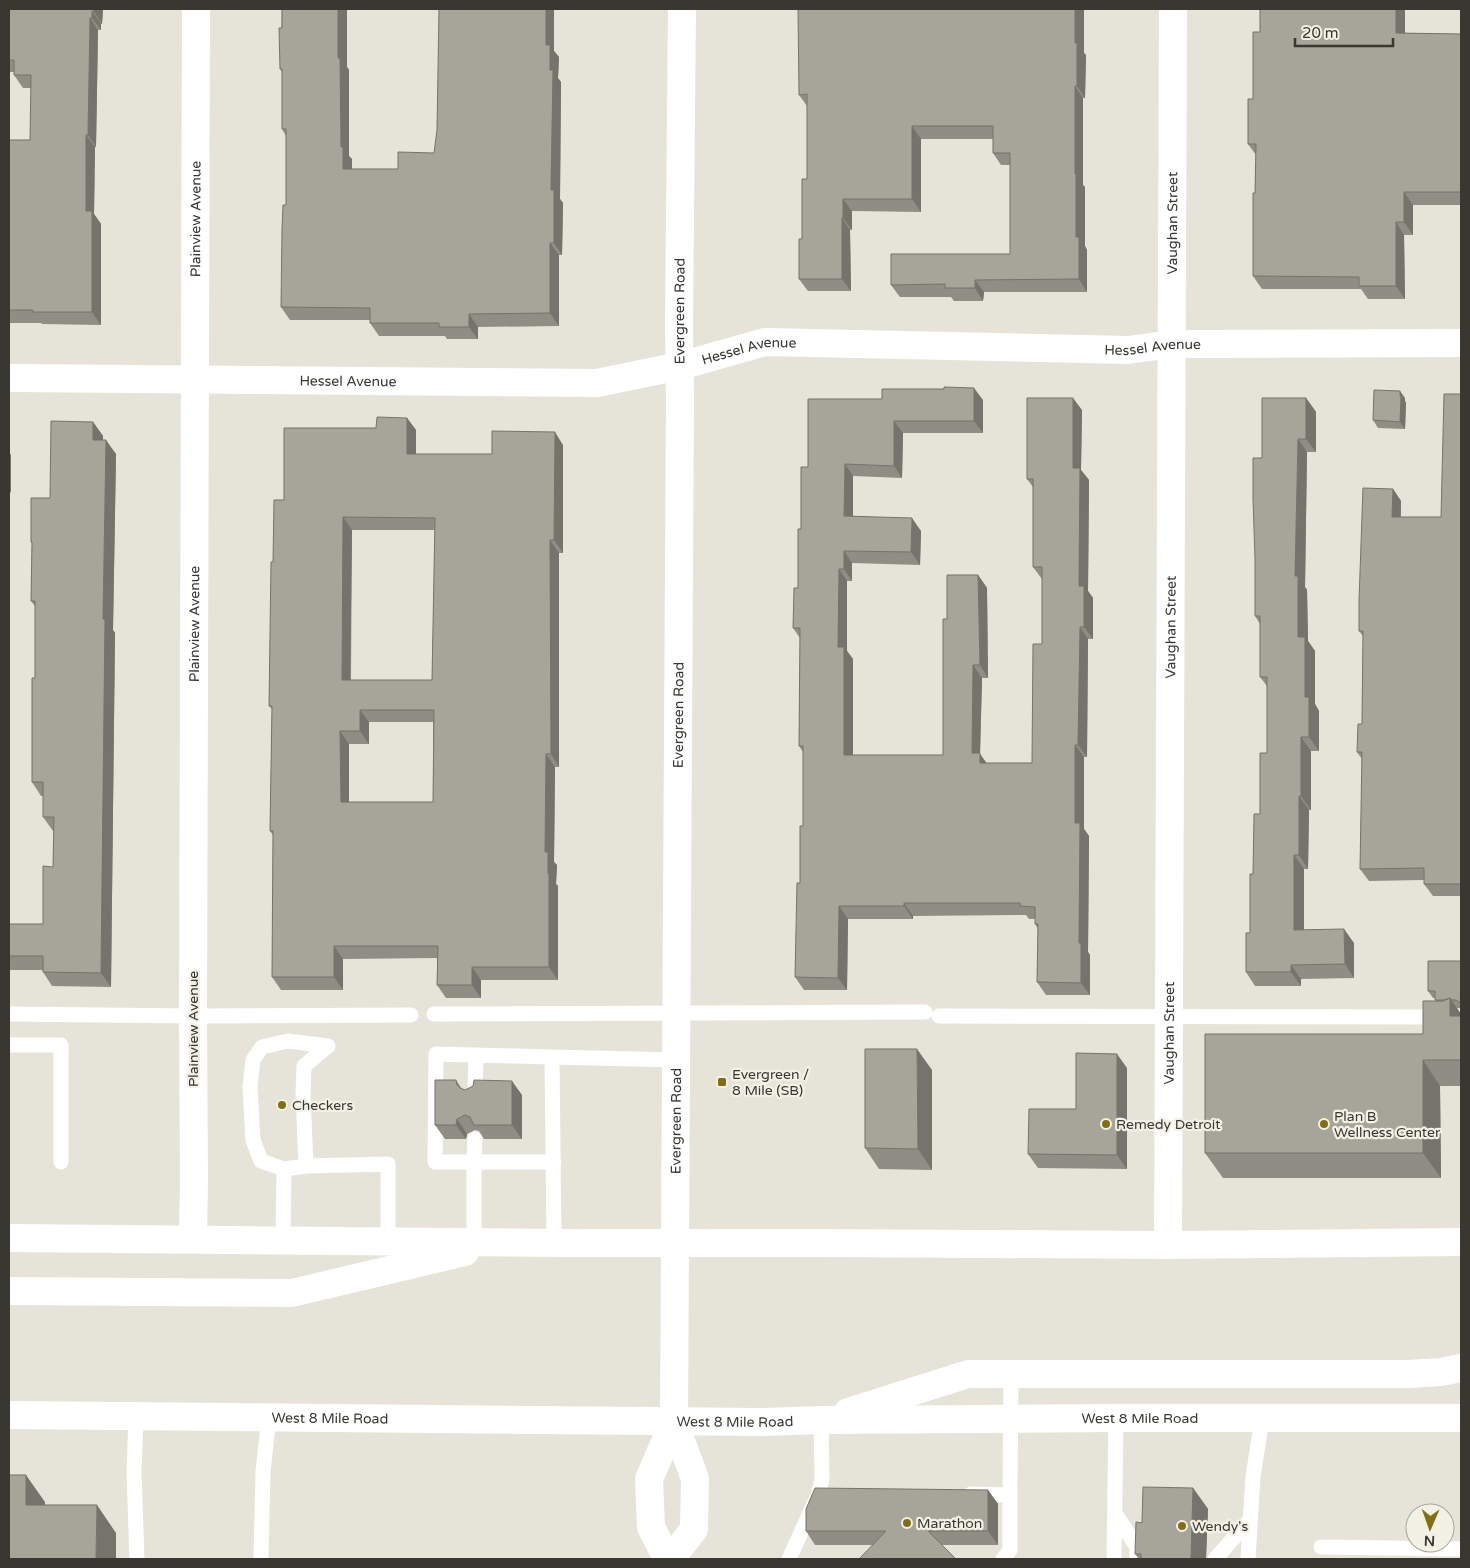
<svg xmlns="http://www.w3.org/2000/svg" width="1470" height="1568" viewBox="0 0 1470 1568" font-family="'Varela Round',sans-serif">
<rect width="100%" height="100%" fill="#e6e4d8"/>
<g fill="none" stroke-linecap="round" stroke-linejoin="round">
<path stroke="#fff" stroke-width="15" d="M9 1014 193 1016 411 1015
M434 1014 925 1012
M939 1016 1461 1017
M9 1045H61V1162
M328 1046 288 1041 262 1047 253 1060 250 1087 253 1140 261 1161 284 1169 306 1166 388 1164V1241
M552 1057 676 1060
M475 1095 476 1055
M475 1139 474 1162H554
M306 1166 303 1095 304 1066 328 1046
M283 1240 284 1169
M474 1242V1162H435L436 1054 552 1057 554 1243
M136 1416 134 1472 137 1559
M971 1494 1010 1495 1011 1374
M1115 1513 1137 1547V1559
M1321 1547 1461 1549
M261 1559 263 1471 269 1417
M789 1559 819 1493 822 1478 821 1420
M1003 1559 1010 1550V1495
M1114 1559 1116 1418
M1215 1559 1250 1520
M1248 1559 1253 1477 1262 1419"/>
<g stroke="#fff" stroke-width="28">
<path id="s1" d="M9 378 597 383 680 366 765 342 1128 350 1172 344 1461 343"/>
<path id="s2" d="M193 1239 194 1181 193 1016 196 9"/>
<path id="s3" d="M1168 1245 1173 9"/>
</g>
<path stroke="#fff" stroke-width="28" id="s4" d="M675 1243 680 399 679 324 682 9"/>
<path stroke="#fff" stroke-width="28" d="M667 1559 651 1527 649 1479 674 1421
M671 1559 694 1529 695 1479 674 1421 675 1243"/>
<g stroke="#fff" stroke-width="28">
<path d="M9 1238 564 1243H821L1168 1245 1461 1242"/>
<path d="M9 1291 292 1293 465 1252"/>
<path d="M848 1412 968 1374H1408L1441 1372 1461 1368"/>
<path id="s5" d="M9 1415 764 1422 821 1420 1116 1418H1461"/>
</g>
</g>
<path fill="#908d84" fill-rule="evenodd" d="M9 9H103L102 24H101V30H98L96 147H95L94 214 101 224V325L42 324 41 323H9V140H30L31 88H23L14 75V72H9Z
M282 9H347V67L349 70V156L352 159V169H398L434 153 554 51 559 57 558 78 561 82 560 199 563 203 562 255H559V326L478 327V339H447L445 336H379L370 323V320H290L281 307 286 205V136L282 129V72L280 69Z
M1260 9H1405V33L1461 34V205H1413V235H1404L1405 299H1368L1361 289H1262L1253 276 1255 193 1256 155 1248 144 1260 32Z
M1084 53 1086 55 1085 98H1083V185L1085 187V246L1087 250V292H984L983 301H954L951 297H900L891 285 1010 254V165H1001L993 153V139H921V212L852 211V230H850L851 291H808L799 279 807 179V106L799 95Z
M1461 394V896H1433L1424 884V880L1369 881 1360 869 1362 759 1357 752 1362 724 1363 636 1359 631 1393 489 1401 501V517H1441Z
M1306 398 1316 412V452H1307L1305 587 1307 590 1308 641 1315 651V704L1319 711V751H1311V810H1309L1308 869H1304V930L1354 943V978L1301 979V986H1255L1246 972 1250 933 1253 874 1267 753V686L1260 677V624L1255 616Z
M1405 398V401L1406 403 1405 429 1378 428 1373 420Z
M808 399 983 400V433H903L902 478 853 476V516L921 531 920 565 852 563V581H847V651L853 659V755H943L947 619 978 575 987 588 988 678H982L980 754 986 763H1032L1042 644V579L1033 567V487L1027 479 1082 410 1081 470 1089 480 1088 591 1093 598V639H1088L1087 757H1084V829L1089 836 1088 952 1090 955V995H1046L1037 982 1038 929 1035 924V919H1029L1026 915 913 916V919H848L847 990H804L795 977 803 826V752L799 746 800 638 793 628 798 588 801 529 808 467Z
M407 418 416 430V454H492L563 445V553H559V767H555L554 862 557 865 556 884 558 886V980H481V998H446L437 985V958L343 959V990H281L272 977 273 835 270 831 272 709 269 706 273 562 376 428ZM352 530H435L432 680H351ZM369 722H433V802H349V744H369Z
M93 422 103 436V440L116 454 113 630 115 633 111 987 52 986 43 972V970H9V924H43L53 867 54 831H53L43 817V796H41L32 782 35 678V606L31 601 32 544 31 542 50 498Z
M1461 961V1008H1457L1461 1014V1086H1440L1441 1178H1223L1205 1153 1423 1034 1436 1001 1435 998H1433L1428 991Z
M1127 1068V1169L1038 1168 1028 1154Z
M932 1070V1170L879 1169 865 1148Z
M456 1080 462 1089 465 1090 522 1095V1139H484L479 1131 475 1130 467 1134 466 1139H445L435 1125Z
M1193 1488 1208 1509 1206 1559H1139L1135 1554 1142 1523Z
M988 1490 998 1504V1545H815L806 1531Z"/>
<path fill="#75736b" d="M94 9H103L102 24 94 12Z
M338 9H347V67L349 70V156L352 159V181L343 169 341 147 338 58Z
M546 9H554V51L559 57 558 78 561 82 560 199 563 203 562 255 554 243 551 190 550 70 546 45Z
M1075 9H1084V53L1086 55 1085 98 1077 86 1075 43Z
M1396 9H1405V46L1396 33Z
M92 11 101 24V30L92 18Z
M90 18 98 30 96 147 88 135Z
M1075 86 1083 98V185L1085 187V246L1087 250V292L1079 279 1076 237 1075 174Z
M912 126 921 139V212L912 199Z
M86 135 95 147 94 214 101 224V325L92 312 86 211Z
M1404 192 1413 205V235L1404 222Z
M843 199 852 211V230L843 218Z
M842 218 850 230 851 291 842 279Z
M1396 222 1404 235 1405 299 1396 286Z
M550 243 559 255V326L550 313Z
M975 280 984 292 983 301 975 288Z
M469 314 478 327V339L469 327Z
M974 388 983 400V433L974 421Z
M1400 391 1405 398V401L1406 403 1405 429 1400 422Z
M1073 398 1082 410 1081 470 1089 480 1088 591 1093 598V639L1084 627 1079 586 1073 468Z
M1306 398 1316 412V452L1306 439Z
M407 418 416 430V467L407 454Z
M894 421 903 433 902 478 894 466Z
M93 422 103 436V454L93 440Z
M555 432 563 445V553L554 540Z
M1298 439 1307 452 1305 587 1307 590 1308 641 1315 651V704L1319 711V751L1309 737 1298 637 1295 576Z
M106 440 116 454 113 630 115 633 111 987 101 973 103 619Z
M9 452 11 455V493L9 490Z
M845 464 853 476V528L844 516Z
M1393 489 1401 501 1400 528 1392 517Z
M343 517 352 530 350 692 342 680Z
M912 518 921 531 920 565 911 552Z
M550 540 559 553V767L551 754Z
M844 551 852 563V581L844 569Z
M839 569 847 581V651L853 659V767L844 755 838 647Z
M978 575 987 588 988 678 980 665Z
M1080 627 1088 639 1087 757 1078 745Z
M973 665 982 678 980 754 988 765V775L972 753Z
M360 710 369 722V744L360 731Z
M340 731 349 744V815L341 802Z
M1301 737 1311 751V810L1301 796Z
M1075 745 1084 757V829L1089 836 1088 952 1090 955V995L1081 983 1075 823Z
M546 754 555 767 554 862 557 865 556 884 558 886V980L549 967 548 874 545 852Z
M1299 796 1309 810 1308 869 1299 855Z
M1294 855 1304 869V944L1294 930Z
M904 903 913 916V919L904 906Z
M839 906 848 919 847 990 838 978Z
M1344 929 1354 943V978L1345 964Z
M334 946 343 959V990L334 977Z
M1291 965 1301 979V986L1291 972Z
M472 967 481 980V998L472 985Z
M1450 998 1461 1014V1031L1450 1016Z
M917 1049 932 1070V1170L918 1149Z
M1117 1054 1127 1068V1169L1117 1155Z
M1423 1060 1440 1086 1441 1178 1423 1153Z
M512 1081 522 1095V1139L512 1125Z
M457 1119 467 1134 466 1139 456 1125Z
M26 1475 45 1502V1532L26 1505Z
M1193 1488 1208 1509 1206 1559H1191Z
M988 1490 998 1504V1545L988 1531Z
M97 1505 116 1533V1559H96Z"/>
<path fill="#a7a499" stroke="#75736b" fill-rule="evenodd" d="M9 9H94V12L92 11V18H90L88 135H86V211H92V312H33V310H9V140H30L31 75H14V60H9Z
M282 9H338V58H340L341 147H343V169H398V152L434 153 437 130 439 9H546V45H550V70H553L551 190H554V243H550V313L469 314V327H439V323H370V308L281 307 282 229 283 205H286V129H282V69H280L279 28H282Z
M798 9H1075V43H1077V86H1075V174H1076V237H1079V279L975 280V288H945V284L891 285V254H1010V153H993V126H912V199H843V218H842V279H799V239H802V179H807V94L799 95Z
M1260 9H1396V33L1461 34V192H1404V222H1396V286H1359V277L1253 276V193H1255L1256 144H1248V99H1253V32H1260Z
M944 387 974 388V421H894V466L845 464 844 516 912 518 911 552 844 551V569H839L838 647H844V755H943V619H947V575H978L980 665H973L972 753H980V763H1032L1033 644H1042V567H1033V479H1027V398H1073V468H1080L1079 586H1084V627H1080L1078 745H1075V823H1080L1079 943H1081V983L1037 982 1038 924H1035V907L1020 906V903H904V906H839L838 978 795 977 797 883H800V826H803V746H799L800 628H793L794 588H798V529H801V467H808V399H882V389H944Z
M1374 390 1400 391V396H1401L1400 422 1373 420Z
M1444 394H1461V884H1424V868L1360 869 1362 752H1357L1358 724H1362L1363 631H1359V601L1363 488 1393 489 1392 517H1441Z
M1262 398H1306V439H1298L1295 576H1298V637H1305V697H1309V737H1301V796H1299V855H1294V930L1344 929 1345 964 1291 965V972H1246V933H1250V874H1253L1254 814H1260V753H1267V677H1260V616H1255V558L1253 499V458H1262Z
M377 417 407 418V454H492V431L555 432 554 540H550L551 754H546L545 852H548V874L549 873V967H472V985H437L438 946H334V977H272L273 831H270L272 706H269L271 562H273L274 500H284V428H376ZM343 517 435 518 432 680H342ZM360 710H434L433 802H341L340 731H360Z
M51 421 93 422V440H106L103 619H105L101 973 43 972V956H9V924H43V866L53 867 54 817H43V782H32V678H35V601H31L32 542H31V498H50Z
M1428 961H1461V1003L1456 1000H1452L1450 998 1444 1000H1435V991H1428Z
M1450 998V1016H1461V1060H1423V1153H1205V1034H1423V1001H1443Z
M865 1049H917L918 1149 865 1148Z
M1076 1053 1117 1054V1155L1028 1154 1029 1109H1076Z
M435 1080H456L457 1085 460 1088 465 1090 473 1086 474 1080 512 1081V1125H474L470 1117 465 1115 457 1119 456 1125H435Z
M9 1475H26V1505H97L96 1559H9Z
M1143 1487 1193 1488 1191 1559H1141V1554H1135L1136 1522 1142 1523Z
M815 1488 988 1490V1531H928L956 1559H859L886 1531H806V1509Z"/>
<g fill="#827010" stroke="#f3f1e5" stroke-width="2">
<rect x="717" y="1077" width="10" height="10" rx="2.5"/>
<circle cx="282" cy="1105" r="5"/>
<circle cx="1106" cy="1124" r="5"/>
<circle cx="1324" cy="1124" r="5"/>
<circle cx="907" cy="1523" r="5"/>
<circle cx="1182" cy="1526" r="5"/>
</g>
<g text-anchor="middle" stroke-width="4.5" stroke-linejoin="round" paint-order="stroke">
<g font-size="14" fill="#383732" stroke="#f3f1e5">
<text dy="5" stroke="none"><textPath href="#s2" startOffset="1020">Plainview Avenue</textPath></text>
<text dy="5" stroke="none"><textPath href="#s3" startOffset="1022">Vaughan Street</textPath></text>
<text dy="5" stroke="none"><textPath href="#s4" startOffset="932">Evergreen Road</textPath></text>
<text dy="5" stroke="none"><textPath href="#s1" startOffset="1149">Hessel Avenue</textPath></text>
<text dy="5" stroke="none"><textPath href="#s1" startOffset="744">Hessel Avenue</textPath></text>
<text dy="5" stroke="none"><textPath href="#s1" startOffset="339">Hessel Avenue</textPath></text>
<text dy="5" stroke="none"><textPath href="#s2" startOffset="615">Plainview Avenue</textPath></text>
<text dy="5" stroke="none"><textPath href="#s3" startOffset="618">Vaughan Street</textPath></text>
<text dy="5" stroke="none"><textPath href="#s4" startOffset="528">Evergreen Road</textPath></text>
<text transform="translate(193 1029) rotate(-90)" y="5">Plainview Avenue</text>
<text dy="5" stroke="none"><textPath href="#s3" startOffset="212">Vaughan Street</textPath></text>
<text dy="5" stroke="none"><textPath href="#s4" startOffset="122">Evergreen Road</textPath></text>
<text dy="5" stroke="none"><textPath href="#s5" startOffset="321">West 8 Mile Road</textPath></text>
<text dy="5" stroke="none"><textPath href="#s5" startOffset="1131">West 8 Mile Road</textPath></text>
<text dy="5" stroke="none"><textPath href="#s5" startOffset="726">West 8 Mile Road</textPath></text>
</g>
<g font-size="14" fill="#383732" stroke="#f3f1e5" text-anchor="start">
<text x="732" y="1079">Evergreen /<tspan x="732" dy="16">8 Mile (SB)</tspan></text>
<text x="292" y="1110">Checkers</text>
<text x="1334" y="1121">Plan B<tspan x="1334" dy="16">Wellness Center</tspan></text>
<text x="1116" y="1129">Remedy Detroit</text>
<text x="917" y="1528">Marathon</text>
<text x="1192" y="1531">Wendy's</text>
</g>
</g>
<rect width="1470" height="1568" fill="none" stroke="#383732" stroke-width="20"/>
<g transform="translate(1430 1528) rotate(182)"><circle r="24" fill="#f3f1e5" stroke="#a8a79d"/>
<path d="M0-4L9 19L0 12L-9 19Z" fill="#827010"/>
<text y="-8" font-size="14" font-weight="bold" text-anchor="middle" fill="#383732">N</text>
</g>
<path d="M1295 38v8h98v-8" fill="none" stroke="#383732" stroke-width="2.5"/>
<text x="1302" y="38" font-size="15" fill="#383732" stroke="#f3f1e5" stroke-width="4" paint-order="stroke">20 m</text>
</svg>
